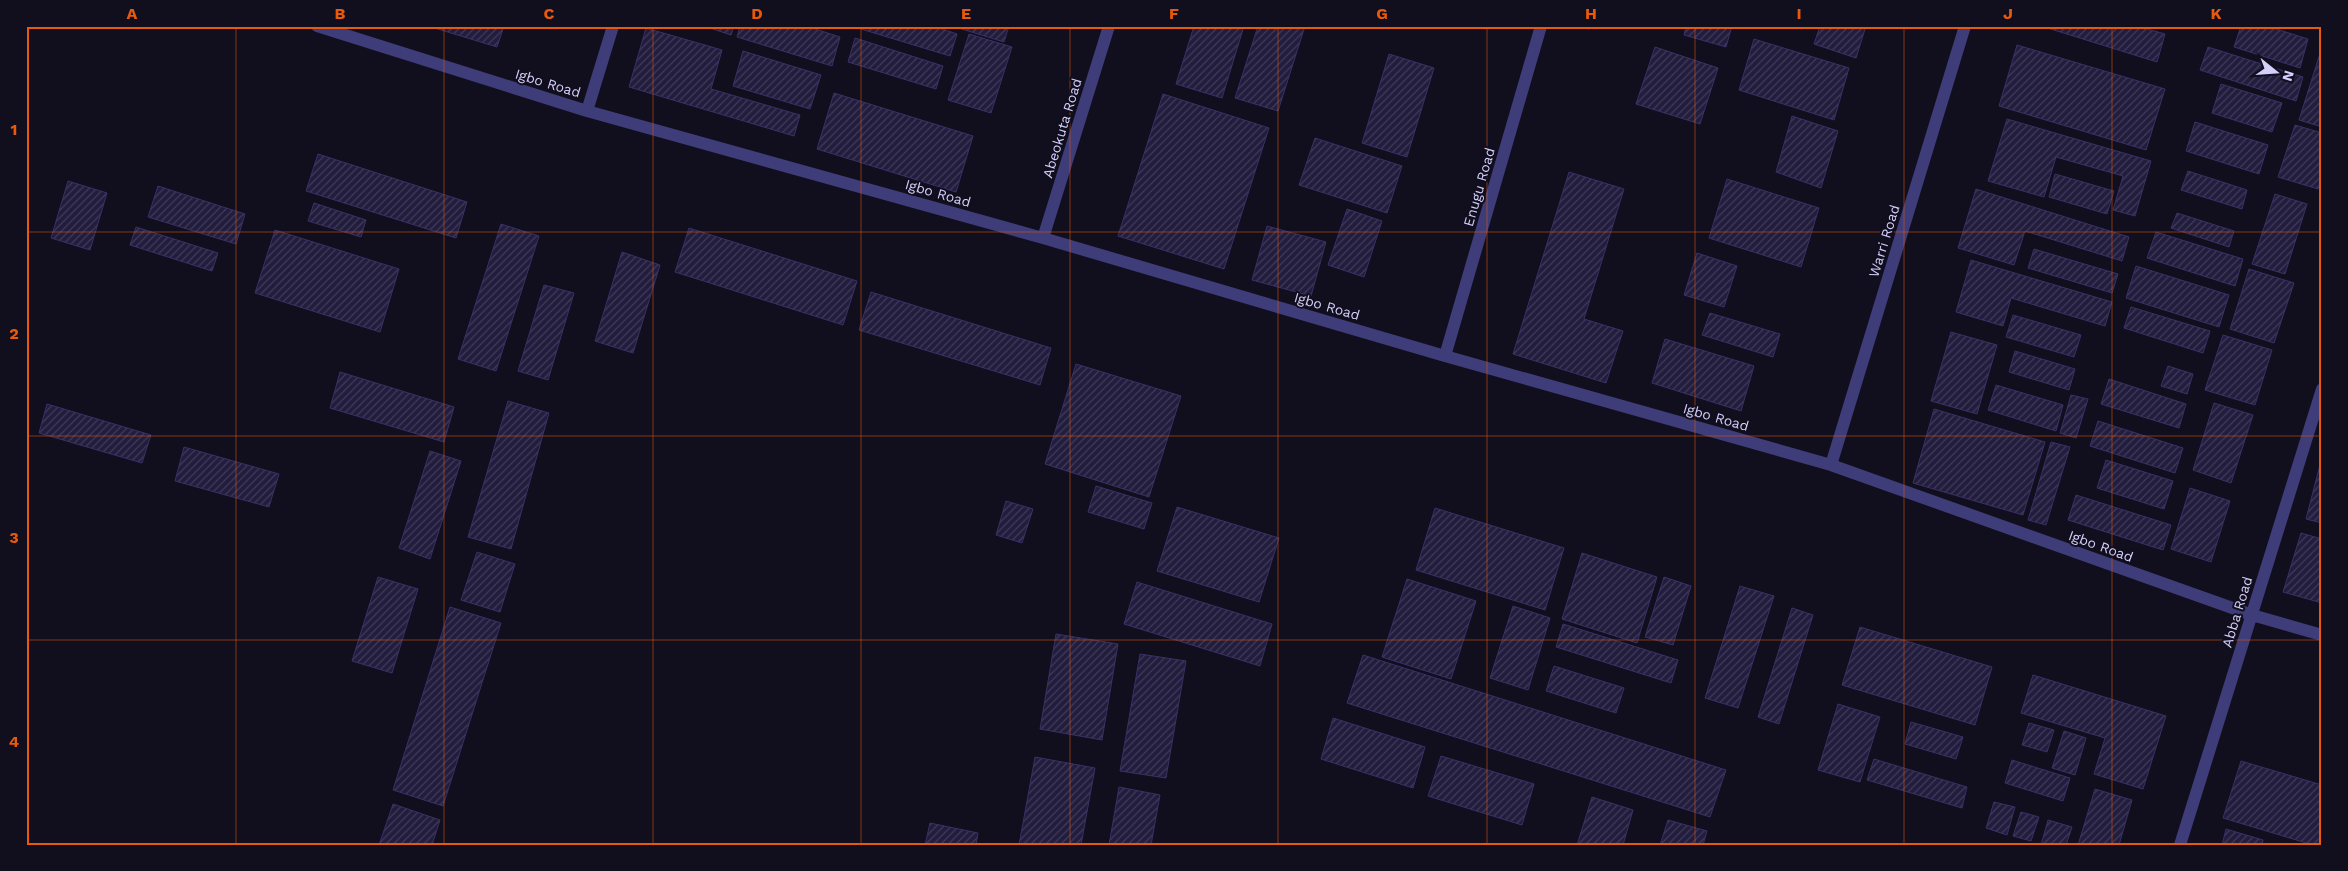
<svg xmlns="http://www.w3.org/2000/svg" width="2348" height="871" viewBox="0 0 2348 871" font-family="'Work Sans',sans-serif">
<defs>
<pattern id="building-hatch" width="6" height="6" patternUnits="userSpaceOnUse" patternTransform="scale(1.25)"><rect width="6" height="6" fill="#221c3d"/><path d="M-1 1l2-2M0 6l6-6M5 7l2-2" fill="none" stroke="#413c5a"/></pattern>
</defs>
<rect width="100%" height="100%" fill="#110e1e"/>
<path fill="url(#building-hatch)" stroke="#3b3067" d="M428 26H504L497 47Z
M704 26H734L731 35Z
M740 26H806L840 37 832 66 737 37Z
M862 26H934L957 34 950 56 861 29Z
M952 26H1009L1004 42Z
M1194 26H1244L1222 98 1176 84Z
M1258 26H1305L1278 111 1235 98Z
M1686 26H1732L1726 47 1684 35Z
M1820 26H1866L1856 58 1814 44Z
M2041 26H2137L2165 34 2157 62Z
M2241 26H2267L2308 39 2300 68 2234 47Z
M646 28 722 50 711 89 800 115 794 136 629 87Z
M969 34 1012 47 991 113 948 100Z
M855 38 943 66 936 89 848 62Z
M1754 39 1849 68 1834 120 1739 90Z
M2017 45 2165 89 2146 150 1999 106Z
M1655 47 1718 68 1700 124 1636 104Z
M2208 47 2303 77 2296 101 2200 70Z
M2322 47V127L2299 120Z
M743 51 821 75 810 109 733 86Z
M1389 54 1434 68 1407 157 1362 143Z
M2221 84 2282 103 2272 132 2212 113Z
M834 93 973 136 956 192 817 149Z
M1163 94 1269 128 1224 269 1118 236Z
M1792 116 1838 131 1821 188 1776 172Z
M2007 119 2151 161 2135 216 2113 210 2123 176 2056 157 2044 197 1988 181Z
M2195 122 2268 145 2259 174 2186 151Z
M2295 125 2322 133V177L2318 189 2278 177Z
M1315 138 1402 166 1387 213 1299 185Z
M318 154 467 202 456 238 306 191Z
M2188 171 2247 190 2242 209 2181 190Z
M1569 172 1624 189 1584 319 1623 331 1606 383 1513 354Z
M2055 174 2114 191 2107 214 2049 197Z
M1727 179 1819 208 1801 267 1709 238Z
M68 181 107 193 90 250 51 238Z
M158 186 245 214 236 244 148 217Z
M1976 189 2129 237 2122 261 2025 231 2014 265 1958 248Z
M2275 194 2307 204 2285 274 2252 264Z
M314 203 366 220 361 237 308 221Z
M1347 209 1382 221 1364 277 1328 265Z
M2177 213 2234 231 2229 247 2171 228Z
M501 224 539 236 496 371 458 359Z
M1267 226 1326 242 1311 296 1252 280Z
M136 227 218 253 212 271 130 245Z
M689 228 857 281 843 325 675 272Z
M275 230 399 269 380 332 255 293Z
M2156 232 2243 259 2235 286 2147 258Z
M2034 249 2118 274 2112 293 2028 268Z
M622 252 660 265 633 353 595 341Z
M1697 253 1737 266 1724 307 1684 295Z
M1971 260 2112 302 2105 326 2011 298 2003 326 1956 312Z
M2136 266 2229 295 2219 327 2126 298Z
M2249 269 2294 283 2274 343 2230 329Z
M544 285 574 293 548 380 518 371Z
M871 292 1051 348 1040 385 859 330Z
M2131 307 2210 331 2203 353 2124 328Z
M1710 313 1780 334 1773 357 1702 335Z
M2013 315 2081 335 2074 357 2006 337Z
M1951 332 1997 345 1977 414 1931 401Z
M2223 335 2272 350 2255 405 2205 390Z
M1665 339 1754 366 1741 411 1652 383Z
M2015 351 2075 369 2069 390 2009 372Z
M1076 364 1181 396 1149 497 1045 464Z
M2168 366 2193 374 2187 394 2161 386Z
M340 372 454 407 444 442 330 408Z
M2109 379 2186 404 2179 428 2101 404Z
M1996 385 2063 405 2056 431 1988 410Z
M2071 395 2088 399 2076 438 2060 433Z
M508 401 549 413 511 549 468 537Z
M2214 403 2253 415 2231 483 2193 470Z
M47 404 151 435 142 463 39 433Z
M1934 409 2045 442 2023 515 1913 483Z
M2098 421 2183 448 2175 473 2090 446Z
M2051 442 2070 447 2046 525 2028 520Z
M184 447 279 474 269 507 175 481Z
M430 451 461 461 430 559 399 548Z
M2322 457V523L2306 519Z
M2106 460 2173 481 2164 509 2097 488Z
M1096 486 1152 503 1144 529 1088 512Z
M2190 488 2230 501 2211 562 2171 549Z
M2076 495 2171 525 2163 550 2068 520Z
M1006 501 1033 509 1022 543 996 535Z
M1177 507 1279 538 1259 602 1157 571Z
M1435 508 1564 548 1545 610 1416 570Z
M2301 533 2322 539V603L2283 592Z
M477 552 515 564 500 612 461 600Z
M1582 553 1657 577 1637 643 1562 619Z
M378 577 418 589 392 673 352 661Z
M1664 577 1691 586 1673 645 1645 637Z
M1407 579 1476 601 1451 679 1382 657Z
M1137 582 1272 624 1260 666 1124 624Z
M1740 586 1774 596 1738 708 1705 698Z
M1513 606 1550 618 1528 690 1490 678Z
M450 607 501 623 443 806 393 790Z
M1792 608 1813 615 1779 724 1758 717Z
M1563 624 1678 660 1671 683 1556 647Z
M1860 627 1992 667 1975 725 1842 685Z
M1056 634 1118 644 1102 740 1040 729Z
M1140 654 1186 661 1166 778 1120 771Z
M1363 655 1726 770 1710 817 1347 703Z
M1554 666 1624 688 1616 713 1546 691Z
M2033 675 2166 716 2143 789 2094 774 2105 738 2021 713Z
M1838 704 1880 717 1860 782 1818 770Z
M1333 718 1425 747 1413 788 1321 759Z
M1911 722 1963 737 1956 759 1905 744Z
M2029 723 2054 730 2047 752 2022 745Z
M2064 731 2086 738 2075 775 2052 768Z
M1441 756 1534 784 1522 825 1428 796Z
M1035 757 1095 768 1081 845H1019Z
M1874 759 1967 787 1962 808 1867 780Z
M2012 760 2070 778 2063 801 2005 783Z
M2241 761 2322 785V845H2313L2223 818Z
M1119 787 1160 795 1151 845H1109Z
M2095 789 2132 800 2119 845H2078Z
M1592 797 1633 810 1623 845H1577Z
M1994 802 2015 807 2007 835 1986 828Z
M393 804 440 820 432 845H379Z
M2021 812 2039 817 2031 841 2013 836Z
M1668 820 1707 831 1703 845H1660Z
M2048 820 2072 827 2066 845H2041Z
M930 823 978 833 976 845H925Z
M2226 829 2263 840 2262 845H2222Z"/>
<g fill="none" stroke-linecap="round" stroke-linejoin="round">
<path stroke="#3f3d79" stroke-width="12" d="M317 26 587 111 1043 238 1445 356 1831 465 2252 615 2322 635
M587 111 613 26
M1043 238 1109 26
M1445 356 1541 26
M1831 465 1965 26
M2180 845 2322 389"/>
</g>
<path fill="none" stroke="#e8590c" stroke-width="1" stroke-opacity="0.55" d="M236 26V845M444 26V845M653 26V845M861 26V845M1070 26V845M1278 26V845M1487 26V845M1695 26V845M1904 26V845M2112 26V845M26 232H2322M26 436H2322M26 640H2322"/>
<g text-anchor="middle" stroke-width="4" stroke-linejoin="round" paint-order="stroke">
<g font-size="14" fill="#d4cffb" stroke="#110e1e">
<text transform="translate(548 83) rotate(17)" y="5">Igbo Road</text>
<text transform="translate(1062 128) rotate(-73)" y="5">Abeokuta Road</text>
<text transform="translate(1479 187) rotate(-74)" y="5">Enugu Road</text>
<text transform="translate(938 193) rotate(16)" y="5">Igbo Road</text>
<text transform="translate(1884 241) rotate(-73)" y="5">Warri Road</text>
<text transform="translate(1327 306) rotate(16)" y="5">Igbo Road</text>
<text transform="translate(1716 417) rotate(16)" y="5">Igbo Road</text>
<text transform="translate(2101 546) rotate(20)" y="5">Igbo Road</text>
<text transform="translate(2237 612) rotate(-73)" y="5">Abba Road</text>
</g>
</g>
<rect width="2348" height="871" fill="none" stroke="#110e1e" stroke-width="55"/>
<g transform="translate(2276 72) rotate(107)" stroke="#110e1e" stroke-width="4" paint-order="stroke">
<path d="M0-4L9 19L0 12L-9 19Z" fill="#d4cffb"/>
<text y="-8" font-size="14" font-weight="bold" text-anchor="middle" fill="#d4cffb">N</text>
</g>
<rect x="28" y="28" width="2292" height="816" fill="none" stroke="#e8590c" stroke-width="2"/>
<g font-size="16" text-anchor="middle" font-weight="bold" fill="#e8590c">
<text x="132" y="19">A</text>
<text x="340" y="19">B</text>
<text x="549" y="19">C</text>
<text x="757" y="19">D</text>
<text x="966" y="19">E</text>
<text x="1174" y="19">F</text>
<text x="1382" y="19">G</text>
<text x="1591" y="19">H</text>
<text x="1799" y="19">I</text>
<text x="2008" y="19">J</text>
<text x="2216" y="19">K</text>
<text x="14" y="135">1</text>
<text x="14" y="339">2</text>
<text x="14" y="543">3</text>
<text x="14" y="747">4</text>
</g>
</svg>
